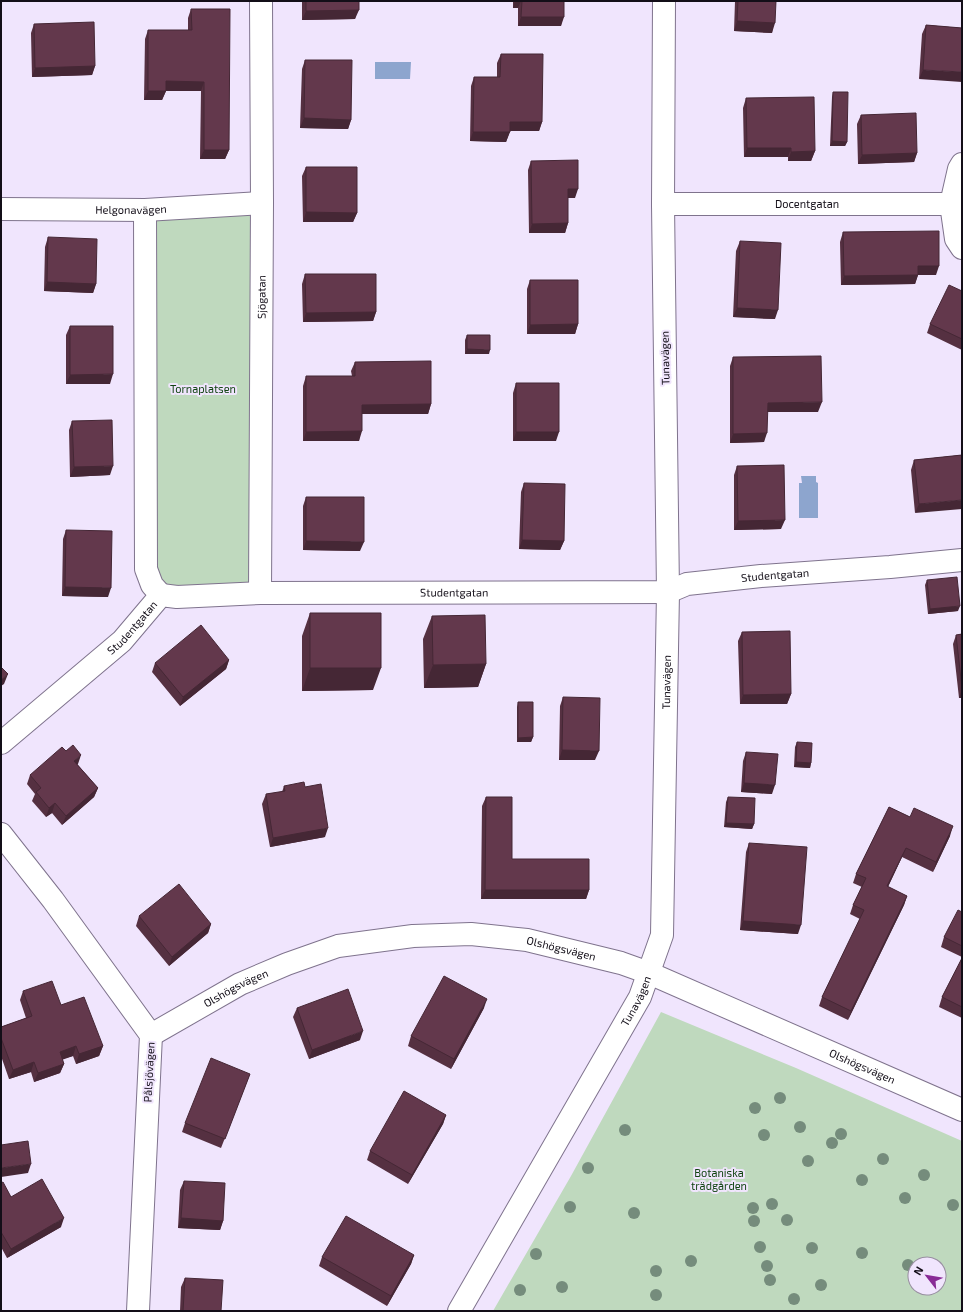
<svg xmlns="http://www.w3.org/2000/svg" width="963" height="1312" viewBox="0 0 963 1312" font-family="'Exo 2',sans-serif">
<rect width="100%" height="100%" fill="#f0e5fd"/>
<path fill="#bfd9be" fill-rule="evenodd" d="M262 203 260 593 152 585 145 210Z
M661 1012 796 1068 962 1141V1311H493L571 1176ZM915 1264H939V1288H915Z"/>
<path fill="#8da5ce" d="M375 62H411L410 79H375Z
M801 476H816V482L818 483V518H799V483H802Z"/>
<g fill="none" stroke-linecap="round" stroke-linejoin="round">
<g stroke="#7f738d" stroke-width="24">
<g id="minor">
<path d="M962 164 959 169 951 204 956 239 962 248"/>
<path id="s1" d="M663 204H951"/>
<path id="s2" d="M1 209 145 210 262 203"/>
<path d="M145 210 146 569 152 585 161 595"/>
<path id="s3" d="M260 593 262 203 261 1"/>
<path id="s4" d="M1 743 122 641 161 595 177 597 260 593 668 592 687 584 761 576 890 567 962 560"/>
<path d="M1 834 53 900 151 1035 138 1311"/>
<path id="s5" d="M151 1035 240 984 287 964 338 946 413 936 471 934 527 940 621 963 649 973 962 1110"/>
</g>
</g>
<g stroke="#7f738d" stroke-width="24">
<g id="tertiary">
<path id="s6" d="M459 1311 640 997 662 935 668 592 663 204 664 1"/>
</g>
</g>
<use href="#minor" stroke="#fff" stroke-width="22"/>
<use href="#tertiary" stroke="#fff" stroke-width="22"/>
</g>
<g fill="#758c7c">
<circle cx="780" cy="1098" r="6"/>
<circle cx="755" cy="1108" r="6"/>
<circle cx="800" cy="1127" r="6"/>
<circle cx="625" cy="1130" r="6"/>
<circle cx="841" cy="1134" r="6"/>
<circle cx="764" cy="1135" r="6"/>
<circle cx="832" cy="1143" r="6"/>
<circle cx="883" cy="1159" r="6"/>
<circle cx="808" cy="1161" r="6"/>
<circle cx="588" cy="1168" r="6"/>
<circle cx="924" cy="1175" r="6"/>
<circle cx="862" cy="1180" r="6"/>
<circle cx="905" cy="1198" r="6"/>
<circle cx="772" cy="1204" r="6"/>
<circle cx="953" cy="1205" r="6"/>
<circle cx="570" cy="1207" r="6"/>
<circle cx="753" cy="1208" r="6"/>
<circle cx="634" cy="1213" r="6"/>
<circle cx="787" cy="1220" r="6"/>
<circle cx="754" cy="1221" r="6"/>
<circle cx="760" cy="1247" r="6"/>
<circle cx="812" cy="1248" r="6"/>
<circle cx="862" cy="1253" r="6"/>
<circle cx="536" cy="1254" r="6"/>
<circle cx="691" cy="1261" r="6"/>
<circle cx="908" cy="1265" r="6"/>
<circle cx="767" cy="1266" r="6"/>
<circle cx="656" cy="1271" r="6"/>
<circle cx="770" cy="1280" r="6"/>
<circle cx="821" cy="1285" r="6"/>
<circle cx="562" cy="1287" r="6"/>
<circle cx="520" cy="1290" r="6"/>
<circle cx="656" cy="1295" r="6"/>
<circle cx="794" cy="1299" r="6"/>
</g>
<path fill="#553041" d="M302 1H359L355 19 302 20Z
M513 1H564L561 26H518V8H513Z
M735 1H776L772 33 734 31Z
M191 9 229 150 225 159H200L201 91H166L162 100H144L145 39 148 30H188V18Z
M34 24 95 66 92 75 32 77 31 33Z
M926 25 962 28 919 79 922 34Z
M501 54 542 122 539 131H510L506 142 470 141 471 86 474 77H497V63Z
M305 60 351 120 348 129 300 128 302 69Z
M833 92 847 142 845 146H830L832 97Z
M746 98 815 151 811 161H788V157H744L743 108Z
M861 115 917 153 914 162 858 164 857 124Z
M531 161 575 198H568V223L565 233H529L528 170Z
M306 167 357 213 353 222H303L302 176Z
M843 232 936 275H918L915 284 841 285 840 242Z
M48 237 96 284 93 293 44 291 45 247Z
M740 241 775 319 733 317 736 251Z
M305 274 376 312 373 321 303 322 302 284Z
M530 280 578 324 575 334H527V289Z
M962 291V350L927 333 930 324Z
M70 326 110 384H66V335Z
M467 335 489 354H465V340Z
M733 357 818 412H767L764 442 730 443V366Z
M355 362 431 404 428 414H362L359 441H303V386L306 376H352L351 371Z
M516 383 556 441H513V393Z
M72 421 110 475 70 477 69 430Z
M962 455 915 513 911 470 914 460Z
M737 466 781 529 734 530V475Z
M524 483 564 541 560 550 519 549 521 492Z
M306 497 360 551 303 550V506Z
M66 530 108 597 62 596 63 539Z
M927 580 958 611 928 614 925 585Z
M310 613 373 690 302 691V636Z
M432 616 486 664 478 687 424 688 423 639Z
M742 632 791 694 787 704H740L738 641Z
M962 634V698H959L953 644 956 635Z
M229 660 226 669 180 706 152 672 155 663Z
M563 697 595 760H559L560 706Z
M518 702 533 737 531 742H517V707Z
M797 742 811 763 810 768 794 767 795 747Z
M746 752 772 794 741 792 743 761Z
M77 764 98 788 94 797 62 825 52 813 46 817 32 801 35 794 27 784 30 775 78 764Z
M284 786 305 787 325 837 270 847 262 804 266 794 282 792Z
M486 797 512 859 589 890 586 899H481L482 806Z
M728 797 754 824 752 829 724 827 726 802Z
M889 807 950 836 933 872 902 857 888 887 907 896 904 905 848 1020 819 1006 822 997 860 919 850 914 853 905 862 887 853 883 856 874Z
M749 843 798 934 740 930 746 852Z
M962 912V957L941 947 944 937Z
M139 916 211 924 208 933 169 966 136 926Z
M962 958V1018L939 1007 942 997Z
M23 991 61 1005 103 1046 99 1056 76 1064 73 1056 62 1059 64 1064 60 1073 34 1082 31 1072 9 1079 1 1056V1027L26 1018 20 1000Z
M297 1008 360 1040 309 1059 293 1017Z
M484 1008 451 1069 408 1046 411 1036Z
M250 1074 221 1148 182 1132 185 1123Z
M446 1115 443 1124 408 1184 367 1160 370 1151Z
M184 1181 223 1221 220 1230 178 1228 180 1190Z
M1 1183 11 1197 61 1227 7 1258 1 1247Z
M414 1255 411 1264 387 1306 319 1266 322 1257Z
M185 1278 221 1311H180L181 1287Z"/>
<path fill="#452735" d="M515 1H521L518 8H513Z
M359 10 355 19 302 20 306 11Z
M521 17H564L561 26H518Z
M737 21 775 23 772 33 734 31Z
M95 66 92 75 32 77 35 68Z
M923 70 962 72V82L919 79Z
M166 81 204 82 201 91H163Z
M148 91H166L162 100H144Z
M304 118 351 120 348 129 300 128Z
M510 122H542L539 131H506Z
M473 132H510L506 142 470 141Z
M832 141 847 142 845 146H830Z
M747 148H791L788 157H744Z
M204 150H229L225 159H200Z
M815 151 811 161H788L791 152Z
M917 153 914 162 858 164 862 155Z
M568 189H578L575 198H565Z
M306 212 357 213 353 222H303Z
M568 223 565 233H529L532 224Z
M918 266H939L936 275H918L915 284 841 285 844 276Z
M47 282 96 284 93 293 44 291Z
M737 308 778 310 775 319 733 317Z
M376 312 373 321 303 322 306 313Z
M578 324 575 334H527L530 325Z
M467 349 490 350 489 354H465Z
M113 374 110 384H66L70 375Z
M822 402 818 412H764L768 403Z
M431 404 428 414H359L362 405Z
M362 431 359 441H303L306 432Z
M516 432H559L556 441H513Z
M767 433 764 442 730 443 733 434Z
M113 466 110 475 70 477 74 467Z
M962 500V509L915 513 919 504Z
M785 520 781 529 734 530 738 521Z
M522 540 564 541 560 550 519 549Z
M306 541 364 542 360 551 303 550Z
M65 587 111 588 108 597 62 596Z
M960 606 958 611 928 614 930 609Z
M229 660 226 669 180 706 183 697Z
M486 664 478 687 424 688 433 665Z
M310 668H381L373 690 302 691Z
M8 674 4 684 1 686V680Z
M962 689V698H959Z
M791 694 787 704H740L743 695Z
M533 737 531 742H517L518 738Z
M562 750 599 751 595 760H559Z
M81 755 78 764 71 770 74 761Z
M796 762 811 763 810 768 794 767Z
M744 783 775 785 772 794 741 792Z
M98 788 94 797 62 825 66 816Z
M55 803 52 813 46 817 49 808Z
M726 823 754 824 752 829 724 827Z
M953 826 950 836 933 872 936 862Z
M328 828 325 837 270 847 273 838Z
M906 848 902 857 884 895 887 886Z
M485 890H589L586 899H481Z
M907 896 904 905 848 1020 851 1011Z
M743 921 801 925 798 934 740 930Z
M211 924 208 933 169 966 172 957Z
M487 999 484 1008 451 1069 454 1059Z
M363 1031 360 1040 309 1059 312 1050Z
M76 1046 73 1056 56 1062 60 1052Z
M103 1046 99 1056 76 1064 79 1054Z
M34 1062 31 1072 9 1079 13 1070Z
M64 1064 60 1073 34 1082 38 1073Z
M446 1115 443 1124 408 1184 412 1175Z
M31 1164 28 1173 1 1177V1168Z
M64 1218 61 1227 7 1258 11 1249Z
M181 1218 223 1221 220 1230 178 1228Z
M414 1255 411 1264 387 1306 391 1296Z"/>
<path fill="#63384c" stroke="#452735" d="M306 1H359V10L306 11Z
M522 1H564V17H521Z
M738 1H776L775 23 737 21Z
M191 9H230L229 150H204V82L166 81V91H148V30H192Z
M94 22 95 66 35 68 34 24Z
M926 25 962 28V72L923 70Z
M501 54H543L542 122H510V132H473L474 77H500Z
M305 60H352L351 120 304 118Z
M833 92H848L847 142 832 141Z
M814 97 815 151 791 152V148H747L746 98Z
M916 113 917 153 862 155 861 115Z
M578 160V189H568V223L532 224 531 161Z
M306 167H357V213L306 212Z
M939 231V266H918V275L844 276 843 232Z
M48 237 97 239 96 284 47 282Z
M740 241 781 243 778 310 737 308Z
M305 274H376V312L306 313Z
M530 280H578V324L530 325Z
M949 285 962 291V339L930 324Z
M70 326H113V374L70 375Z
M467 335H490V350L467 349Z
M821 356 822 402 768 403 767 433 733 434V357Z
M431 361V404L362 405V431L306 432V376H355V362Z
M516 383H559V432H516Z
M112 420 113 466 74 467 72 421Z
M962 455V500L919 504 914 460Z
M784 465 785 520 738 521 737 466Z
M524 483 565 484 564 541 522 540Z
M306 497H364V542L306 541Z
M66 530 112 531 111 588 65 587Z
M957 577 960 606 930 609 927 580Z
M310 613H381V668H310Z
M485 615 486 664 433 665 432 616Z
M201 625 229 660 183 697 155 663Z
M790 631 791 694 743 695 742 632Z
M962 634V688L956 635Z
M1 667 8 674 1 680Z
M563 697 600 698 599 751 562 750Z
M518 702H533V737L518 738Z
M797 742 812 743 811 763 796 762Z
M73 745 81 755 74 761 98 788 66 816 55 803 49 808 36 792 41 788 30 775 62 747 66 751Z
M746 752 778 754 775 785 744 783Z
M304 782 305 787 321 784 328 828 273 838 266 794 285 791 284 786Z
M486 797H512V859H589V890H485Z
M728 797 755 798 754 824 726 823Z
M889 807 910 817 914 808 953 826 936 862 906 848 887 886 907 896 851 1011 822 997 864 910 853 905 866 878 856 874Z
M749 843 807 847 801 925 743 921Z
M179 884 211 924 172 957 139 916Z
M958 910 962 912V946L944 937Z
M962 958V1007L942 997Z
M444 976 487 999 454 1059 411 1036Z
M52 981 61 1005 84 997 103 1046 79 1054 76 1046 60 1052 64 1064 38 1073 34 1062 13 1070 1 1038V1027L32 1016 23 991Z
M348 989 363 1031 312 1050 297 1008Z
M211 1058 250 1074 225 1139 185 1123Z
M404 1091 446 1115 412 1175 370 1151Z
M28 1141 31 1164 1 1168V1145Z
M42 1179 64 1218 11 1249 1 1232V1183L3 1182 11 1197Z
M184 1181 225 1183 223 1221 181 1218Z
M346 1216 414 1255 391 1296 322 1257Z
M185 1278 223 1280 221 1311H183Z"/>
<g text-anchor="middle" stroke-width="4" stroke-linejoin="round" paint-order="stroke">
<g font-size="11" fill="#130e18" stroke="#f0e5fd">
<text dy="4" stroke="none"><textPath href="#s1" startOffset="144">Docentgatan</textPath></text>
<text dy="4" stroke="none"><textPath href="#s2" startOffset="130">Helgonavägen</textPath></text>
<text dy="4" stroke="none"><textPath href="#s3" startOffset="296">Sjögatan</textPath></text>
<text transform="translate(665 358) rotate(-91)" y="4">Tunavägen</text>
<text dy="4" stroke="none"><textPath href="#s4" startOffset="835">Studentgatan</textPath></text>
<text dy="4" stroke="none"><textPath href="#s4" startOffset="512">Studentgatan</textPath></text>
<text dy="4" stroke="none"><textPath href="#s4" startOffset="175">Studentgatan</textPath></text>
<text dy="4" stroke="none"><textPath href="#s6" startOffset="681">Tunavägen</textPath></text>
<text dy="4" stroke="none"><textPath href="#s5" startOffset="433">Olshögsvägen</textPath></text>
<text dy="4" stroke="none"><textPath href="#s5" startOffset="97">Olshögsvägen</textPath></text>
<text dy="4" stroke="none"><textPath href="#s6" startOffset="357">Tunavägen</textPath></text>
<text dy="4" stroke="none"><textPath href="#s5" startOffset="757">Olshögsvägen</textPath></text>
<text transform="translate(149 1072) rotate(-87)" y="4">Pålsjövägen</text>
</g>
<g font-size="11" fill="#114412" stroke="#f0e5fd">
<text x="203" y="393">Tornaplatsen</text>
<text x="719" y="1177">Botaniska<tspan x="719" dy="13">trädgården</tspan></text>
</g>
</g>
<rect width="963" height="1312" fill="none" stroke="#130e18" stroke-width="4"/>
<g transform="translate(927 1276) rotate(301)"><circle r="19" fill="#f0e5fd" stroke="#988fa1"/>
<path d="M0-3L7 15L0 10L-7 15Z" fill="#882b96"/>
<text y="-6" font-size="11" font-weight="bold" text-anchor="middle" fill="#130e18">N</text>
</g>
</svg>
